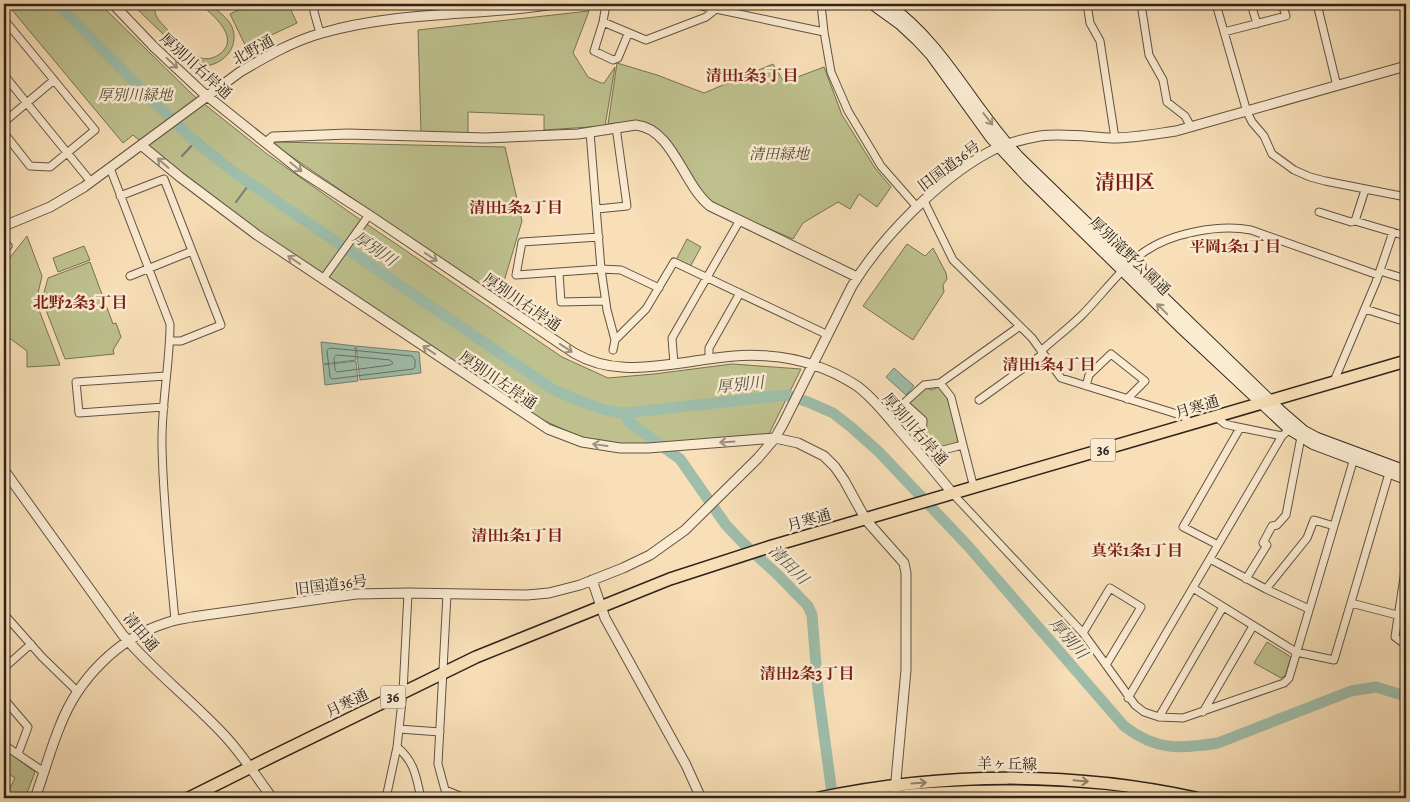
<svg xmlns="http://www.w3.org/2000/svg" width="1410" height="802" viewBox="0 0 1410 802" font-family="Alegreya,'Noto Serif JP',serif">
<rect width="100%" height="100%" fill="#f8dfb7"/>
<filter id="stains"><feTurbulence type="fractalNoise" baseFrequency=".004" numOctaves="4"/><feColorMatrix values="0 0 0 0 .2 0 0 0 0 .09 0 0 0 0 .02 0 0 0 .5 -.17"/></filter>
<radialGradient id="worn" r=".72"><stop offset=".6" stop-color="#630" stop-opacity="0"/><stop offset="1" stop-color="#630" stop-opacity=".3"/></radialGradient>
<path fill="#bec18e" stroke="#767255" d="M7 4H100L193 95 267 154 355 216 562 357 608 378 654 374 732 364 801 369 768 436 629 445 582 438 519 409 330 281 197 188 133 135 123 143Z
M132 4H141L147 9 148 4H155C154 9 155 14 158 19 163 26 193 56 201 58 208 60 214 58 220 54 241 37 213 16 201 4H210C217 10 225 16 230 23 242 43 226 64 205 66L201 71Z
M251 4H288L297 23 246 47 230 14Z
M589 11 573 53 588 77 601 83H604L615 67 605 126 544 130V115L468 112V133L421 132 418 30Z
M617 63 657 75 704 93 773 64 784 82 824 67 842 115 875 168 891 187 877 207 859 194 850 209 838 202 803 223 793 239 710 203 688 174 664 135 639 121 608 124Z
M277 142 505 147 522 221 499 298 273 144Z
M27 236 42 276 36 302 60 365 27 367V351L4 334V265Z
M687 239 701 247 690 267 676 260Z
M907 244 925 256 933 248 946 273 947 279 943 285 944 292 913 340 863 306Z
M84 246 90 260 58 272 53 258Z
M90 262 113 324 116 323 121 337 113 350 114 354 65 359 42 300 48 278Z
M940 386 950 399 958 442 932 451 926 445 925 417 910 403V401L926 388 932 390Z
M1267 642 1291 657 1285 676 1281 678 1254 663Z
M4 749 35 772 25 798H5L15 778 4 771Z"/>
<path fill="#9ebdaa" stroke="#718071" d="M321 342 355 346 356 360 323 364Z
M356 346 419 352 421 373 360 380Z
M356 361 358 381 325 385 323 365Z
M894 368 914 386 906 395 886 377Z"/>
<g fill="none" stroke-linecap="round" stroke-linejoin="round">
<path stroke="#667063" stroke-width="1" d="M330 348 412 356 415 360V367L413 369 332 379 330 377 327 351Z
M337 355 390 360 393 363 390 365 337 372 335 370 334 358Z"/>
<path stroke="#718071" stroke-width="2" d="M182 156 196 141
M236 202 250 183"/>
<path stroke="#9ebdaa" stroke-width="11" d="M58 4 131 79 190 137 235 173 554 390C577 400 600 411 625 413L786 395 808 402 833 413 851 427 879 452 968 546 1124 726C1156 751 1180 749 1218 743L1351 691 1376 687 1399 694 1406 698
M625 413 629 422 680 459 726 525 742 542 779 576 808 606 812 615 818 690 831 786"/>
<g stroke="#605343" stroke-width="9">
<path id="minor" d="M315 4 314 12 320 33
M606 4 603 22 646 40 706 17 716 9
M692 4 824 32
M821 4 824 32 831 72 848 111 881 166 917 207
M1087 4 1090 23 1100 41 1115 138
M1141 4 1149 55 1163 80 1167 102 1185 116 1191 127
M1216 4 1247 112 1252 122 1264 136 1272 154 1294 170 1310 177 1325 181 1406 197
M1251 4 1257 24
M1317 4 1337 86
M1318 7 1331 4
M603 22 594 51 613 60 618 58 628 34
M4 25 7 23 95 130 50 167 30 166 4 133
M1224 32 1286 16 1282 4
M4 75 91 182
M4 122 54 80
M590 132 601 269 607 310 615 340 613 350
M110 168 170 324C170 364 161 405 162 446 163 504 170 562 175 621
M120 196 164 179 221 325 181 341H170
M924 201 953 260 1032 338 1061 378 1177 414 1183 416 1191 424
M597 209 627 206 616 127
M1319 212 1351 222 1355 221 1406 236
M1355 221 1365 190
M599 237 522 242 516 275 601 269 621 270 659 288
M4 242 8 246 4 251
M1380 271 1406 279
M559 273 561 302 605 301
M130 276 192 251
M323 279 369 215
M1365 309 1406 322
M615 340 646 309 674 262 828 335
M1041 351C1054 339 1069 328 1082 315 1102 295 1120 269 1144 252 1171 233 1219 224 1251 230L1378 275
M709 359V348L740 293
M674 364 672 338 740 220
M1334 381 1376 282 1393 232
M940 383 951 397 963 445
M1086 386 1089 375 1111 354 1145 381 1127 399
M979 400 1043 354
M164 407 79 413 76 382 166 376
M1216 417 1225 424 1233 426 1282 436
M974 488 963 445 931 453 922 444 923 420 904 403 924 385 940 383 1020 326
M953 494 1083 633 1135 705 1144 712 1159 717 1183 718 1284 683 1289 678 1355 455
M1218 545 1183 527 1240 428
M1210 559 1266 589 1307 538 1314 520 1334 526
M1406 564 1395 637 1406 645
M1246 579 1267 545 1263 543 1272 526 1277 525 1286 515 1301 437
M1193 588 1296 652 1334 660 1390 470
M1266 589 1309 609
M447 594 438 764 445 790 465 798
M1351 603 1397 615
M4 614 42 657 78 692
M1083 633 1110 588 1141 607 1106 665
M4 668 31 644
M1128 698 1282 436 1292 427
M4 699 28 727 18 754
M1203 712 1253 626
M1159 717 1223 607
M399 729 440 732
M4 745 44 772
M397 747C415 762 416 777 421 798
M386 798 397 747 403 692 408 593"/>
</g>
<g stroke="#605343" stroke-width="11">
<path id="tertiary" d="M113 4 154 47 201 91 301 171 369 215 574 353C609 373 642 368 681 363 709 359 739 353 768 356 799 358 831 369 857 386 871 396 883 411 894 424 914 447 934 470 953 494
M266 143 273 137 348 134 485 138 578 134 636 125C673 129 683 185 710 206L857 277
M141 145 180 177 257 235 548 429 582 442 620 448H648L775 438 798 443 824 456 835 467 844 480 866 520 904 563 906 573V670L895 791
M4 226 50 207 84 187 240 72C265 57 293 41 322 33 381 16 443 15 503 10 521 9 539 6 556 4
M4 470 122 634C153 671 193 701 226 737 243 756 257 777 272 798
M592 580 605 618 686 765 701 798
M35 798C44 774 50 750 60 726 78 679 118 638 166 623 174 620 183 619 192 617L356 594 408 593 527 595 549 593 580 585 623 568 650 555 685 530 758 458 775 438 783 424 852 286C881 238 939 179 989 152 1004 144 1023 139 1040 136 1064 133 1089 137 1112 138 1134 138 1155 134 1176 131L1406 66"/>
</g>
<g stroke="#2e241c" stroke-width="12">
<path id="secondary" d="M872 4 901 25 916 39 931 55 991 138 1028 178 1179 326 1289 429 1313 444 1406 479
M888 4C945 45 971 106 1018 156L1282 412 1304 431 1317 438 1406 471"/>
</g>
<g stroke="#2e241c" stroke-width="14">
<path id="primary" d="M819 798C943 772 1072 771 1196 798
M886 798C904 795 921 794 939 793 1003 789 1064 791 1127 798"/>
</g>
<g stroke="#2e241c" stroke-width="14">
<path id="trunk" d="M189 798 265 760 476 657 670 579 772 546 1406 361"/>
</g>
<use href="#minor" stroke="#faead0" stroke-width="7"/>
<use href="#tertiary" stroke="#faead0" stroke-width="9"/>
<use href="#secondary" stroke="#faead0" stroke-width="10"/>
<use href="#primary" stroke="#f8dfb7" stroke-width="11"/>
<use href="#trunk" stroke="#f8dfb7" stroke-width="11"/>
</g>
<defs><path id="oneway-shaft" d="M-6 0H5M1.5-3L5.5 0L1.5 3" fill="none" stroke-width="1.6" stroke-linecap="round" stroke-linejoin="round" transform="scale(1.25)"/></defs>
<g stroke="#9e917f">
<use href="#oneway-shaft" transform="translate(172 63) rotate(43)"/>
<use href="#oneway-shaft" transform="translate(988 119) rotate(52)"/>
<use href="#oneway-shaft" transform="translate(163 163) rotate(-139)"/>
<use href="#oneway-shaft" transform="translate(296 167) rotate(39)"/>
<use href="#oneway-shaft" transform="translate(431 257) rotate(34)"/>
<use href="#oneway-shaft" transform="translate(294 260) rotate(-146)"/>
<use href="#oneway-shaft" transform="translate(1162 309) rotate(-135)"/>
<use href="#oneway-shaft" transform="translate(566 348) rotate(33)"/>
<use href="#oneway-shaft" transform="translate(429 350) rotate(-146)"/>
<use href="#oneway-shaft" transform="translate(727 442) rotate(176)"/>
<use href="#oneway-shaft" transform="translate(600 445) rotate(-172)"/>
</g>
<g stroke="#93826a">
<use href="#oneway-shaft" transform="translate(1081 781) rotate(5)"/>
<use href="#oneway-shaft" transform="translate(919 783) rotate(-4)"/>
</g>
<g text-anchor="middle" stroke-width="5" stroke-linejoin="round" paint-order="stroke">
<g fill="#faead0" stroke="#6b5f52" stroke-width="1">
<rect x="1090.5" y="438.5" width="25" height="23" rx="4"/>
<rect x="380.5" y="685.5" width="25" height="23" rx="4"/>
</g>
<g font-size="14" font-weight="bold" fill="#2e241c">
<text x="1103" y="455">36</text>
<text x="393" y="702">36</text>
</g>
<g font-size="15" fill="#2e241c" stroke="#faead0">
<text transform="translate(253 50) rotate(-29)" y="5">北野通</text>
<text transform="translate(196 66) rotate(42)" y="5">厚別川右岸通</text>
<text transform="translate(949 166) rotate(-37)" y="5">旧国道36号</text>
<text transform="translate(1130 256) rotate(44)" y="5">厚別滝野公園通</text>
<text transform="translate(522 302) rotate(34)" y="5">厚別川右岸通</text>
<text transform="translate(498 380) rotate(34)" y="5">厚別川左岸通</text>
<text transform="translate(1197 407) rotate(-17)" y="5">月寒通</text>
<text transform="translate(915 429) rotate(49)" y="5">厚別川右岸通</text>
<text transform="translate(809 520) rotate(-16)" y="5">月寒通</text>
<text transform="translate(331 585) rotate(-7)" y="5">旧国道36号</text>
<text transform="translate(141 632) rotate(50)" y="5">清田通</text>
<text transform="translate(347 703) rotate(-26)" y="5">月寒通</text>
<text transform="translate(1007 764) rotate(1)" y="5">羊ヶ丘線</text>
</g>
<g font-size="15" font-style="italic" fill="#524b38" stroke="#faead0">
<text x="135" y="100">厚別川緑地</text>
<text x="779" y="159">清田緑地</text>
</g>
<g font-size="16" font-weight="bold" fill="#7a1f14" stroke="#faead0">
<text x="752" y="81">清田1条3丁目</text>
<text x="516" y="213">清田1条2丁目</text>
<text x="1235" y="252">平岡1条1丁目</text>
<text x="80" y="308">北野2条3丁目</text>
<text x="1049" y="370">清田1条4丁目</text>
<text x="517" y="541">清田1条1丁目</text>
<text x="1137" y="556">真栄1条1丁目</text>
<text x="807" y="679">清田2条3丁目</text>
</g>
<g font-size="16" font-style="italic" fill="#505247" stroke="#faead0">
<text transform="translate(375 248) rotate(34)" y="6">厚別川</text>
<text transform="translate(740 384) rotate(-6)" y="6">厚別川</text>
<text transform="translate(789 564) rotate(45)" y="6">清田川</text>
<text transform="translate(1069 638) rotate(49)" y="6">厚別川</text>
</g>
<g font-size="20" font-weight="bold" fill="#7a1f14" stroke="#faead0">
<text x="1125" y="189">清田区</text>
</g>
</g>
<rect width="1410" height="802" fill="none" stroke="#f8dfb7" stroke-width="20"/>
<rect x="5" y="5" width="1400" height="792" fill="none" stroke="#2e241c" stroke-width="2.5"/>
<rect x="10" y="10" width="1390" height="782" fill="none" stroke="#2e241c"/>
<rect width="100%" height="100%" filter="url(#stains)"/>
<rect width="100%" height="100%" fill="url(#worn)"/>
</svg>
